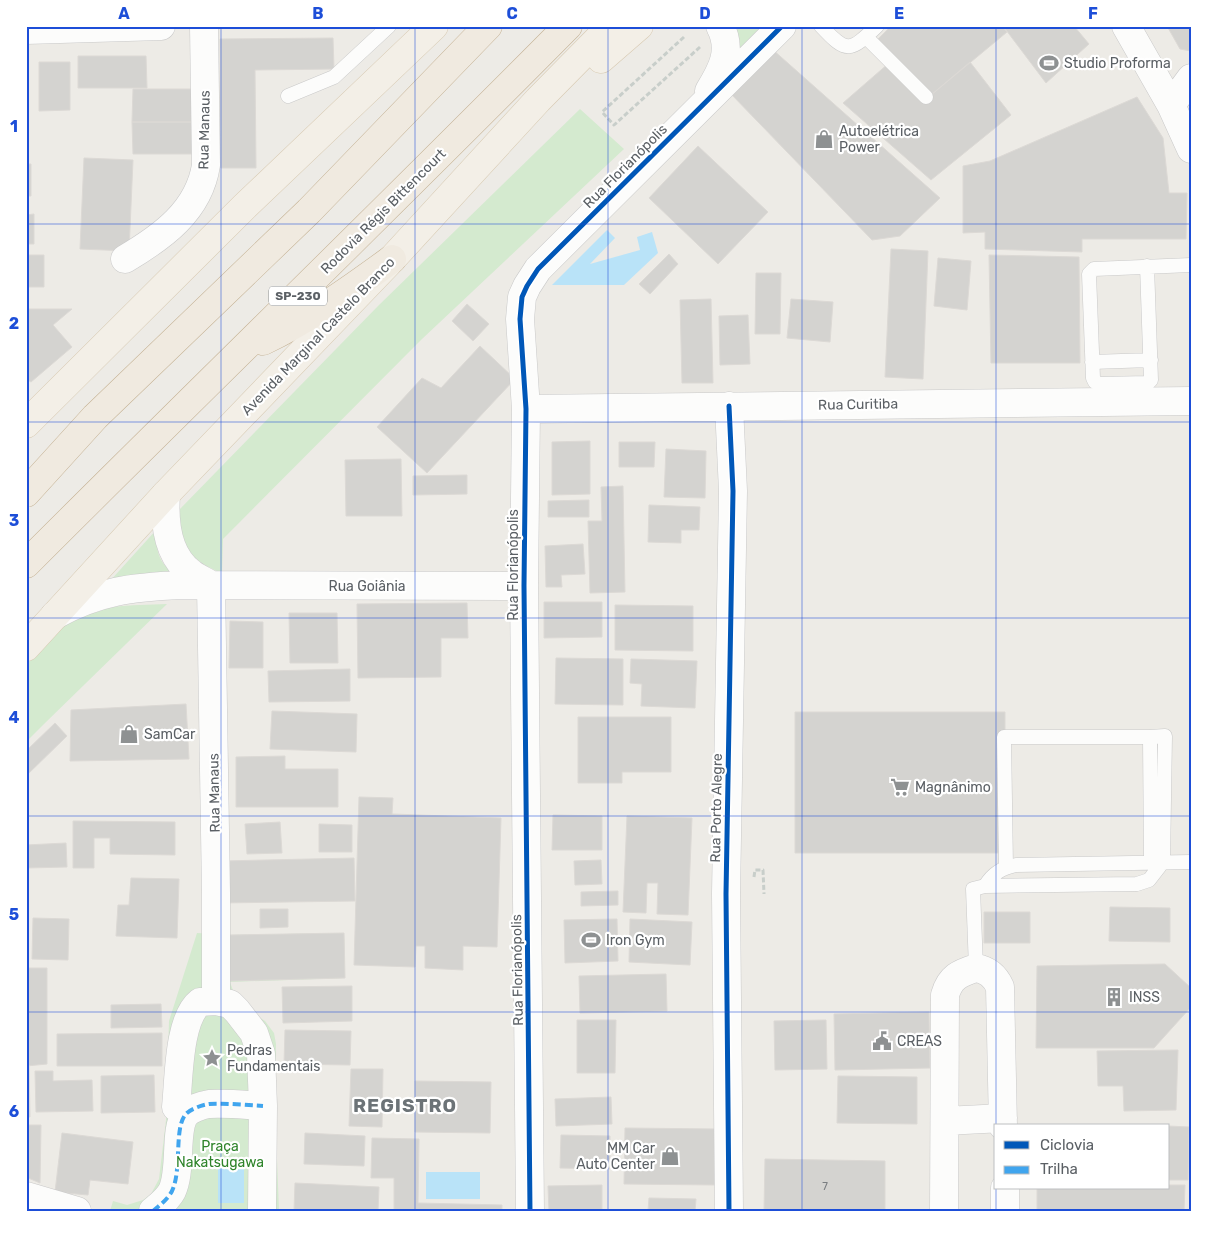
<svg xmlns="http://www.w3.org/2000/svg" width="1217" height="1237" viewBox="0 0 1217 1237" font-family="Rubik,sans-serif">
<rect width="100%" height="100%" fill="#edebe6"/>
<path fill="#d4eacf" d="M730 26H777L732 58Z
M580 109 624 149 422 339 223 539 222 573C190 561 178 544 179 510L378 306Z
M157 529C155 553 159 564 180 578L109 582Z
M167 604 44 724 26 742V662C37 650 48 634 61 625 91 603 132 606 167 604Z
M197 933 229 935 344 933 345 978 230 982 237 1002 265 1021 274 1033 276 1044 275 1106 279 1211H110L113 1201 127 1205 143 1200 151 1194 159 1179 166 1120 169 1021Z"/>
<path fill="#b9e3f8" d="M607 230 615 238 590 264 640 250 637 237 652 232 658 253 624 285H552Z
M218 1160H244V1203H218Z
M426 1172H480V1199H426Z"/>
<path fill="#d4d3d0" stroke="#dcd9d5" d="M891 26H1002L1007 32 930 96 876 41Z
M1003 26H1074L1089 44 1046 83Z
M1167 26H1191V51L1180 49Z
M333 38 334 69 255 70 256 168H221L220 39Z
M772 49 940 198 900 236 872 240 731 94Z
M78 56H146L147 88H78Z
M39 62H70V110L39 111Z
M970 62 1011 115 931 180 843 103 889 63 925 100Z
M133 89H201V122H132Z
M1137 97 1163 138 1169 193H1187L1186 239H1082V252L985 249V232L963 233V166L990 161Z
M132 122H201V154H133Z
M698 146 768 212 718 264 649 198Z
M84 158 133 160 129 251 80 249Z
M26 164H31V196H26Z
M34 214V244H26V215Z
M891 249 928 251 923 379 885 377Z
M669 254 678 264 650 294 639 284Z
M26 255H44V287H26Z
M989 255 1079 257 1080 363H991Z
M938 258 971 261 967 310 934 306Z
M756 273H781L780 334H755Z
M711 299 713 383H682L680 300Z
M791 299 833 302 830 342 787 338Z
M467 304 489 324 473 341 452 321Z
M26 309H72L53 325 72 347 31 382 26 379Z
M748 315 750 364 720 365 719 316Z
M480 346 515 379 427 473 377 427 422 378 441 388Z
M590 441V494L552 495V442Z
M619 442H655L654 467H619Z
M666 449 706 451 705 498 664 497Z
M401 459 402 516H346L345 460Z
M467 475V494L413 495V476Z
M623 486 625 592 590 593 588 521H602L601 487Z
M589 500V517H548V501Z
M649 505 700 507 699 530H681V543L648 542Z
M583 544 585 574 561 575 562 587H546L545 546Z
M544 602H602V637L544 638Z
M467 603 468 638H441V677L358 678 357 604Z
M615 605 693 606V651L615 650Z
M289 613H337L338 663H290Z
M230 621 263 622V668H229Z
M556 658 623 659V705L555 704Z
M631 659 697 661 695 708 641 706 642 684 630 683Z
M350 669V701L269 702 268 671Z
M186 704 189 759 70 761 71 710Z
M272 711 357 714 356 752 270 749Z
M795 712H1005V853H795Z
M578 717H671V772H622V783H578Z
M55 723 67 736 26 776V751Z
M285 756V769H338V807H236V757Z
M359 797 393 798 392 814 501 818 497 947 463 946V970L425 968V946H416L415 967 354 965Z
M553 815 602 816V850H552Z
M627 816 692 818 688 915 657 914 658 883H647L646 913 623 912Z
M73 821 175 822V855L110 854V838H94V868H73Z
M280 822 282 853 247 854 245 824Z
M319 824 352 825V852H319Z
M66 843 67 867 26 868V845Z
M354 858 355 901 222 903 221 861Z
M601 860 602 884 575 885 574 861Z
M131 878 179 879 177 938 116 936 118 905H129Z
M618 891V905L581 906V892Z
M1110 907 1170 908V942L1109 941Z
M260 909H288V927L260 928Z
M984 912H1030V943H984Z
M33 918 69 919 68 960 32 959Z
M617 919 618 961 565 963 564 920Z
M630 919 692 922 690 965 629 962Z
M344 933 345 978 230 981 229 935Z
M1165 964 1191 988V1007L1154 1048H1036L1037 966Z
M26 968H47V1064L26 1066Z
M666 974 667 1011 580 1013 579 976Z
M352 986V1021L283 1023 282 987Z
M161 1004 162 1027 111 1028V1005Z
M929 1012 930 1068 835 1070 834 1014Z
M577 1020H616L615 1073H577Z
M826 1020 827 1069 775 1070 774 1021Z
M285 1030 351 1031 350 1065 284 1064Z
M162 1033V1066H57V1034Z
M1178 1050 1176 1110 1124 1111 1123 1086H1098L1097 1051Z
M26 1066H29L30 1117H26Z
M351 1069H383L382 1127 349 1126Z
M35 1071H53V1081L92 1080 93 1111 36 1112Z
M154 1075 155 1112 101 1113V1076Z
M838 1076 917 1077V1124L837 1123Z
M415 1081 491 1082 490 1133 415 1132Z
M611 1097 612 1124 556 1126 555 1099Z
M26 1125H41L40 1183 26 1177Z
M1053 1125 1124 1126H1053Z
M1168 1126 1189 1127 1188 1180H1168Z
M625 1128 716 1129V1185L624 1184Z
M62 1133 133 1142 128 1184 90 1180 88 1195 55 1192Z
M305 1133 365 1136 364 1166 304 1164Z
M561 1135 610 1136V1169L560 1168Z
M372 1138 419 1139 418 1203 502 1205V1211H394V1178H371Z
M765 1159 885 1161V1211H764Z
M295 1183 379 1187 378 1211H294Z
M602 1185V1211H549L548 1186Z
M1168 1185H1185L1184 1211H1037V1188H1168Z
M649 1198 696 1199 695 1211H648Z"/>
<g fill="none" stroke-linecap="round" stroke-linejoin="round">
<g stroke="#c9c9c9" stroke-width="15">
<path id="lane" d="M821 26C847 54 850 52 877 26
M866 37 926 97
M288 96 334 77 389 26
M1147 266 1151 380 1148 383 1100 384 1095 382 1093 378 1089 274 1094 269 1191 265
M1092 362 1151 360
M1006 867 1004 737H1150L1151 862
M985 886C993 873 1002 868 1016 865L1191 862
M976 968 973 889 985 886 1137 884 1149 880 1163 862 1165 736 1150 737"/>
</g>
<g stroke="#c9c9c9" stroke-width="29">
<path id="street" d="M1126 26 1171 105 1191 149
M26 30 161 26
M709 91C722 70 733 50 720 26
M1171 105 1191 78
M125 259C162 237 199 211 206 165L204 26
M729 406 733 491 726 894 729 1211
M526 409 1191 401
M166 494C164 522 167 555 191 573 197 578 205 581 211 585
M211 585 216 893V1001
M55 615C98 591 133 587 181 585L524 586
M176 1107C179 1080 178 1019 200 1002L216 1001 230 1004 237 1011 254 1033 261 1054 263 1106 262 1211
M945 1121 1003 1118
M1005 1188V1211
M26 1196 77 1211
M153 1211C160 1205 168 1199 172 1191 182 1170 174 1130 185 1115 190 1109 202 1105 209 1104 227 1103 246 1105 263 1106
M530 1211 524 586 526 409 520 319 522 297 527 286 538 269 782 26
M944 1211 945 995C950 977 960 973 976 968 988 970 995 976 1000 987L1003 1126"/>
</g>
<g stroke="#d7c9b1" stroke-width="29">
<path id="primary" d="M601 59 639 26
M26 424 244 207 434 26
M26 647 166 494 392 259 538 100 611 26"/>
</g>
<g stroke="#c4b193" stroke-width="29">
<path id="highway" d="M263 341C309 319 351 289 392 259
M26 493 95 417 309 211 488 26
M26 564C206 384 389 207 568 26"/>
</g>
<path stroke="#c8ceca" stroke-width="3" stroke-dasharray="5 2.5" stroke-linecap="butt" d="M684 37 602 112 614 125 700 47
M754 877 755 870H763L764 894"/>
<use href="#lane" stroke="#fcfcfb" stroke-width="14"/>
<use href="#street" stroke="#fcfcfb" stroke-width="28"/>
<use href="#primary" stroke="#f3efe7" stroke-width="28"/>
<use href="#highway" stroke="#f0eae0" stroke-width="28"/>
<path stroke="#40a5ee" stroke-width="4" stroke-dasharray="8 4" stroke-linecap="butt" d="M153 1211C160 1205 168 1199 172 1191 182 1170 174 1130 185 1115 190 1109 202 1105 209 1104 227 1103 246 1105 263 1106"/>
<g stroke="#fff" stroke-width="8">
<path id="cycleway" d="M729 406 733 491 726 894 729 1211
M530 1211 524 586 526 409 520 319 522 297 527 286 538 269 782 26"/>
</g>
<use href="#cycleway" stroke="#0057b8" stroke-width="5"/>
</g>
<path fill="none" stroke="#1d4ed8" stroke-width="1" stroke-opacity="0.55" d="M221 26V1211M415 26V1211M608 26V1211M802 26V1211M996 26V1126M26 224H1191M26 422H1191M26 618H1191M26 816H1191M26 1012H1191M996 1188V1211"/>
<defs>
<g id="stadium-bare" transform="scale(1.5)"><path d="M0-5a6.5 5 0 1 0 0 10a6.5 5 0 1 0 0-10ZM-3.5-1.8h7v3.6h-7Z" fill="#8e9192" stroke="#fff" stroke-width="2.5" paint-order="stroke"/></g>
<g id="shop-bare" transform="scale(1.5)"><path d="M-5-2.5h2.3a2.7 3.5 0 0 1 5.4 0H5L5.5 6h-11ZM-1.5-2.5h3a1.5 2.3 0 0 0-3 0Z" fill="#8e9192" stroke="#fff" stroke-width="2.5" paint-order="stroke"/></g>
<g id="supermarket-bare" transform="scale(1.5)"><path d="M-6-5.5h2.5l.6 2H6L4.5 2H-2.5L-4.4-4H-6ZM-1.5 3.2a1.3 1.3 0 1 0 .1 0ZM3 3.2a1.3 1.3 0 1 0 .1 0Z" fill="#8e9192" stroke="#fff" stroke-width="2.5" paint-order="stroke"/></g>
<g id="building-bare" transform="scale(1.5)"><path d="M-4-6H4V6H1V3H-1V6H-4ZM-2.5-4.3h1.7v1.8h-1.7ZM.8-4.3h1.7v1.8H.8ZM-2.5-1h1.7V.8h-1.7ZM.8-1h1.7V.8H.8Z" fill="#8e9192" stroke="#fff" stroke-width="2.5" paint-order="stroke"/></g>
<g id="civic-bare" transform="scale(1.5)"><path d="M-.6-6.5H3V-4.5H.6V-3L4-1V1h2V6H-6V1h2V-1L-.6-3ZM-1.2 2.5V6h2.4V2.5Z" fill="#8e9192" stroke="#fff" stroke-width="2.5" paint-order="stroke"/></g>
<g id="sight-bare" transform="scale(1.5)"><path d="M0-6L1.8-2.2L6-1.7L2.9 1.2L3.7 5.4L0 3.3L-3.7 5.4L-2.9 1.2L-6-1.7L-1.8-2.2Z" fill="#8e9192" stroke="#fff" stroke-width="2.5" paint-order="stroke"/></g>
</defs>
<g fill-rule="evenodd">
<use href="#stadium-bare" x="1049" y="63"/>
<use href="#shop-bare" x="824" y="139"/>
<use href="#shop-bare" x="129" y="734"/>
<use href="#supermarket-bare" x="900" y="787"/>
<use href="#stadium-bare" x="591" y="940"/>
<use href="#building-bare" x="1114" y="997"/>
<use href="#civic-bare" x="882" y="1041"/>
<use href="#sight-bare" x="212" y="1058"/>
<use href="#shop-bare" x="670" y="1156"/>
</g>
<g text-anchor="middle" stroke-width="4.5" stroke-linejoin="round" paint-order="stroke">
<g font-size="11" fill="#7a7e81">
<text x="825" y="1190">7</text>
</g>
<rect fill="#fff" stroke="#8c9093" stroke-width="1" x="269" y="286.5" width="58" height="19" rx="4"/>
<g font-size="12" font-weight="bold" fill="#5b6065">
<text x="298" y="300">SP-230</text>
</g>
<g font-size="14" fill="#5b6065" stroke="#fff" text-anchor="start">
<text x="1064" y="68">Studio Proforma</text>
<text x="839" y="136">Autoelétrica<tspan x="839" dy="16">Power</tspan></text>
<text x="144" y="739">SamCar</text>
<text x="915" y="792">Magnânimo</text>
<text x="606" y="945">Iron Gym</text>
<text x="1129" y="1002">INSS</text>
<text x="897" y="1046">CREAS</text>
<text x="227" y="1055">Pedras<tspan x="227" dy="16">Fundamentais</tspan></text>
<text x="655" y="1153" text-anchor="end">MM Car<tspan x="655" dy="16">Auto Center</tspan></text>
</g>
<g font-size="14" fill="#5b6065" stroke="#fff">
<text transform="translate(204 130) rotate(-89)" y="5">Rua Manaus</text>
<text transform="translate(625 166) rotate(-45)" y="5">Rua Florianópolis</text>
<text transform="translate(383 211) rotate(-45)" y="5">Rodovia Régis Bittencourt</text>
<text transform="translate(318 336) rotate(-46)" y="5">Avenida Marginal Castelo Branco</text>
<text transform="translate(858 404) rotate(-1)" y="5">Rua Curitiba</text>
<text transform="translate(513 565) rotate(-90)" y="5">Rua Florianópolis</text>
<text x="367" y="591">Rua Goiânia</text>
<text transform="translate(214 793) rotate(-91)" y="5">Rua Manaus</text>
<text transform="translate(716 808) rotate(-89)" y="5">Rua Porto Alegre</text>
<text transform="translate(517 970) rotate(-91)" y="5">Rua Florianópolis</text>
</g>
<g font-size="14" fill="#2f842b" stroke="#fff">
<text x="220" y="1151">Praça<tspan x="220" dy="16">Nakatsugawa</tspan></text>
</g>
<g font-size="19" font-weight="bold" letter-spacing="1" fill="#6c7377" stroke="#fff">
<text x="405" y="1112">REGISTRO</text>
</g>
</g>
<rect width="1217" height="1237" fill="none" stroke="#ffffff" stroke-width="55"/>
<rect x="994" y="1124" width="175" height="65" fill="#ffffff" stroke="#bdbfc1"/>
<rect x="1004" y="1141" width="25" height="8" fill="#0057b8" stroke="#bdbfc1"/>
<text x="1040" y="1150" font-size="15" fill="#5b6065">Ciclovia</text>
<rect x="1004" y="1166" width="25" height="8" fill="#40a5ee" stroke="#bdbfc1"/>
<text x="1040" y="1174" font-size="15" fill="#5b6065">Trilha</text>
<rect x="28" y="28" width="1162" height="1182" fill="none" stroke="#1d4ed8" stroke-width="2"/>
<g font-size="16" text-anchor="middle" font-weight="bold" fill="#1d4ed8">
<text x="124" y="19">A</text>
<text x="318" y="19">B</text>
<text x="512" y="19">C</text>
<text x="705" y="19">D</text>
<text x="899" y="19">E</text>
<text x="1093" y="19">F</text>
<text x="14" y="132">1</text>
<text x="14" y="329">2</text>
<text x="14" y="526">3</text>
<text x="14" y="723">4</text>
<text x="14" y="920">5</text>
<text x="14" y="1117">6</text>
</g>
</svg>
